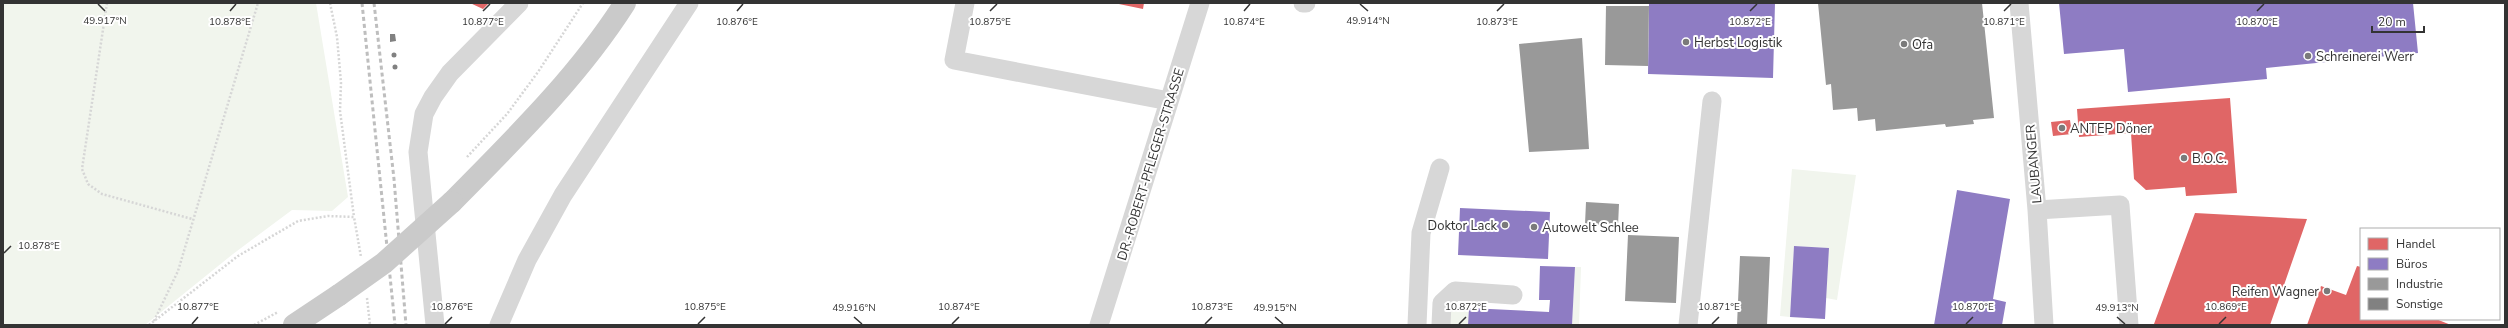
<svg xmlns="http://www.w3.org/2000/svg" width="2508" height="328" viewBox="0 0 2508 328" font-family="'Nunito Sans',sans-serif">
<rect width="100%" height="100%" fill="#fff"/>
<path fill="#f1f5ed" d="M3 3H316L348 197 332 211 292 210 233 254 145 325H3Z
M1792 169 1856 175 1837 300 1826 298 1829 248 1794 246 1790 317 1780 316Z
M1575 267H1581L1579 325H1572Z
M1456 308H1469L1468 325H1447L1449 312Z"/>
<path fill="#e06666" d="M470 3H489L483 9Z
M1114 3H1144L1143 9Z
M2230 98 2237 193 2186 196 2185 187 2146 190 2134 179 2131 133 2079 137 2077 109Z
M2070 120 2072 134 2053 136 2051 122Z
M2195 213 2307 219 2270 325H2152L2154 324Z
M2357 266 2361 267V319H2436L2451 325H2307L2321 286 2346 295Z"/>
<path fill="#8e7cc3" d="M1649 3H1775L1773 78 1648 74Z
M2059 3H2413L2418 53 2266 68 2267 79 2128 92 2124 49 2064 54Z
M1957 190 2010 199 1993 299 2006 302 2002 325H1934Z
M1460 208 1550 212 1548 259 1458 255Z
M1794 246 1829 248 1825 319 1790 317Z
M1540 266 1575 267 1572 325H1468L1469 308 1549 312 1550 300H1539Z"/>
<path fill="#999" d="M1818 3H1982L1994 118 1973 120 1974 124 1946 127 1945 124 1876 131 1875 119 1858 121 1857 108 1833 110 1831 84 1826 85Z
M1606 6H1649L1648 66 1605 65Z
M1582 38 1589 149 1529 152 1519 44Z
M1586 202 1619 204 1618 226 1585 224Z
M1628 235 1679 237 1676 303 1625 301Z
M1740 256 1770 257 1767 325H1737Z"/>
<path fill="#818181" d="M390 34H395L396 41 390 42Z
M391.5 55a2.5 2.5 0 1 1 5 0a2.5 2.5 0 1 1-5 0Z
M392.5 67a2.5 2.5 0 1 1 5 0a2.5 2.5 0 1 1-5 0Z"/>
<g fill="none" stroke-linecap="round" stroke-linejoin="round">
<path stroke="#d6d6d6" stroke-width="2.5" stroke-dasharray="2 2" stroke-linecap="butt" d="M107 3 82 169 88 184 102 194 192 219
M330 3 337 37 341 83 340 111 354 217
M467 157 507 114 538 72 583 3
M367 298 370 325
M154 321 178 271 258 3
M149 325 238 256 298 221 328 216 354 217 361 257
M254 325 278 312"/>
<path stroke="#d7d7d7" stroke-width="19" d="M965 3 954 60 1169 101
M1303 3H1306
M2019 3 2037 210 2044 325
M2037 210 2120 205 2129 325
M435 325 418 152 424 114 433 97 450 73 519 3
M499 325 527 260 563 195 689 3
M1099 325 1200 3
M1417 325 1421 233 1440 168
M1441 325 1442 303 1455 291 1513 295
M1688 325 1712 101"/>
<path stroke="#cacaca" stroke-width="22" d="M452 202C513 140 578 77 625 3
M294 325 339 295"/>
<path stroke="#bebebe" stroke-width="3" stroke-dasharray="4 3" stroke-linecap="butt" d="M362 3 395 325
M374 3 394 179 406 325"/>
<path stroke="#cacaca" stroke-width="22" d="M339 295 384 263 452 202"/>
</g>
<path fill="none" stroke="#333" stroke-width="1.5" d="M98 4 105 11M1360 4 1368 11M230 11 236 4M483 11 490 4M737 11 743 4M990 11 997 4M1244 11 1250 4M1497 11 1504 4M1750 11 1757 4M2004 11 2011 4M2257 11 2264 4M4 253 11 246M854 317 862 324M1275 317 1283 324M2117 317 2125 324M192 324 198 317M445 324 452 317M698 324 705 317M952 324 959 317M1205 324 1212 317M1459 324 1466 317M1712 324 1719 317M1966 324 1973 317M2219 324 2226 317"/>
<g fill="#7a7a7a" stroke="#fff" stroke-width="1.5">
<circle cx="1686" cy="42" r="4"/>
<circle cx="1904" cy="44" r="4"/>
<circle cx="2308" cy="56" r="4"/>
<circle cx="2062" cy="128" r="4"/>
<circle cx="2184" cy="158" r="4"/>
<circle cx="1505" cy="225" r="4"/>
<circle cx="1534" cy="227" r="4"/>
<circle cx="2327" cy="291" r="4"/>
</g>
<g text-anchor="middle" stroke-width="4" stroke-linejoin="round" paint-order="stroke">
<g font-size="13" fill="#333" stroke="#fff" text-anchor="start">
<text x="1694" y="47">Herbst Logistik</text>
<text x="1912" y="49">Ofa</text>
<text x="2316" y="61">Schreinerei Werr</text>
<text x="2070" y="133">ANTEP Döner</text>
<text x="2192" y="163">B.O.C.</text>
<text x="1497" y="230" text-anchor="end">Doktor Lack</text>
<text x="1542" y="232">Autowelt Schlee</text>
<text x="2319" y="296" text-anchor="end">Reifen Wagner</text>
</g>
<g font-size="13" fill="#333" stroke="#fff">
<text transform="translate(1150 164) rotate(-73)" y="5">DR.-ROBERT-PFLEGER-STRASSE</text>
<text transform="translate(2033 164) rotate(-95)" y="5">LAUBANGER</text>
</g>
</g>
<g font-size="10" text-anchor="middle" fill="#333" stroke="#fff" stroke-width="4" stroke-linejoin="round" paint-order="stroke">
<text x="105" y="24">49.917°N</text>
<text x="1368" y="24">49.914°N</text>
<text x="2257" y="25">10.870°E</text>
<text x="230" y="25">10.878°E</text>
<text x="483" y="25">10.877°E</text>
<text x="737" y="25">10.876°E</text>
<text x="990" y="25">10.875°E</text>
<text x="1497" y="25">10.873°E</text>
<text x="1750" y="25">10.872°E</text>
<text x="2004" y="25">10.871°E</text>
<text x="1244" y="25">10.874°E</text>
<text x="39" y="249">10.878°E</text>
<text x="198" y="310">10.877°E</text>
<text x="452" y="310">10.876°E</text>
<text x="705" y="310">10.875°E</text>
<text x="959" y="310">10.874°E</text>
<text x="1212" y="310">10.873°E</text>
<text x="1466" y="310">10.872°E</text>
<text x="1719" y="310">10.871°E</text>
<text x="1973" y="310">10.870°E</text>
<text x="2226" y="310">10.869°E</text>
<text x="854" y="311">49.916°N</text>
<text x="1275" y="311">49.915°N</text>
<text x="2117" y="311">49.913°N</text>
</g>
<rect width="2508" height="328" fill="none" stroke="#333333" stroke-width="8"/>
<rect x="2360" y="228" width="140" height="92" fill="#ffffff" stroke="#adadad"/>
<rect x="2368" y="238" width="20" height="12" fill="#e06666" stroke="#adadad"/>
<text x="2396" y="248" font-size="12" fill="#333333">Handel</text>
<rect x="2368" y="258" width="20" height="12" fill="#8e7cc3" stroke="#adadad"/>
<text x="2396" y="268" font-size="12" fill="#333333">Büros</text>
<rect x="2368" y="278" width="20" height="12" fill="#999999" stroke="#adadad"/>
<text x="2396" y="288" font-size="12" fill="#333333">Industrie</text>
<rect x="2368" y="298" width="20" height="12" fill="#818181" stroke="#adadad"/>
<text x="2396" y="308" font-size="12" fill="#333333">Sonstige</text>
<path d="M2372 26v6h52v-6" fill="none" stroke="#333333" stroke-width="2"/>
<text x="2378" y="26" font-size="12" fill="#333333" stroke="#ffffff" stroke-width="3" paint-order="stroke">20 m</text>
</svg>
